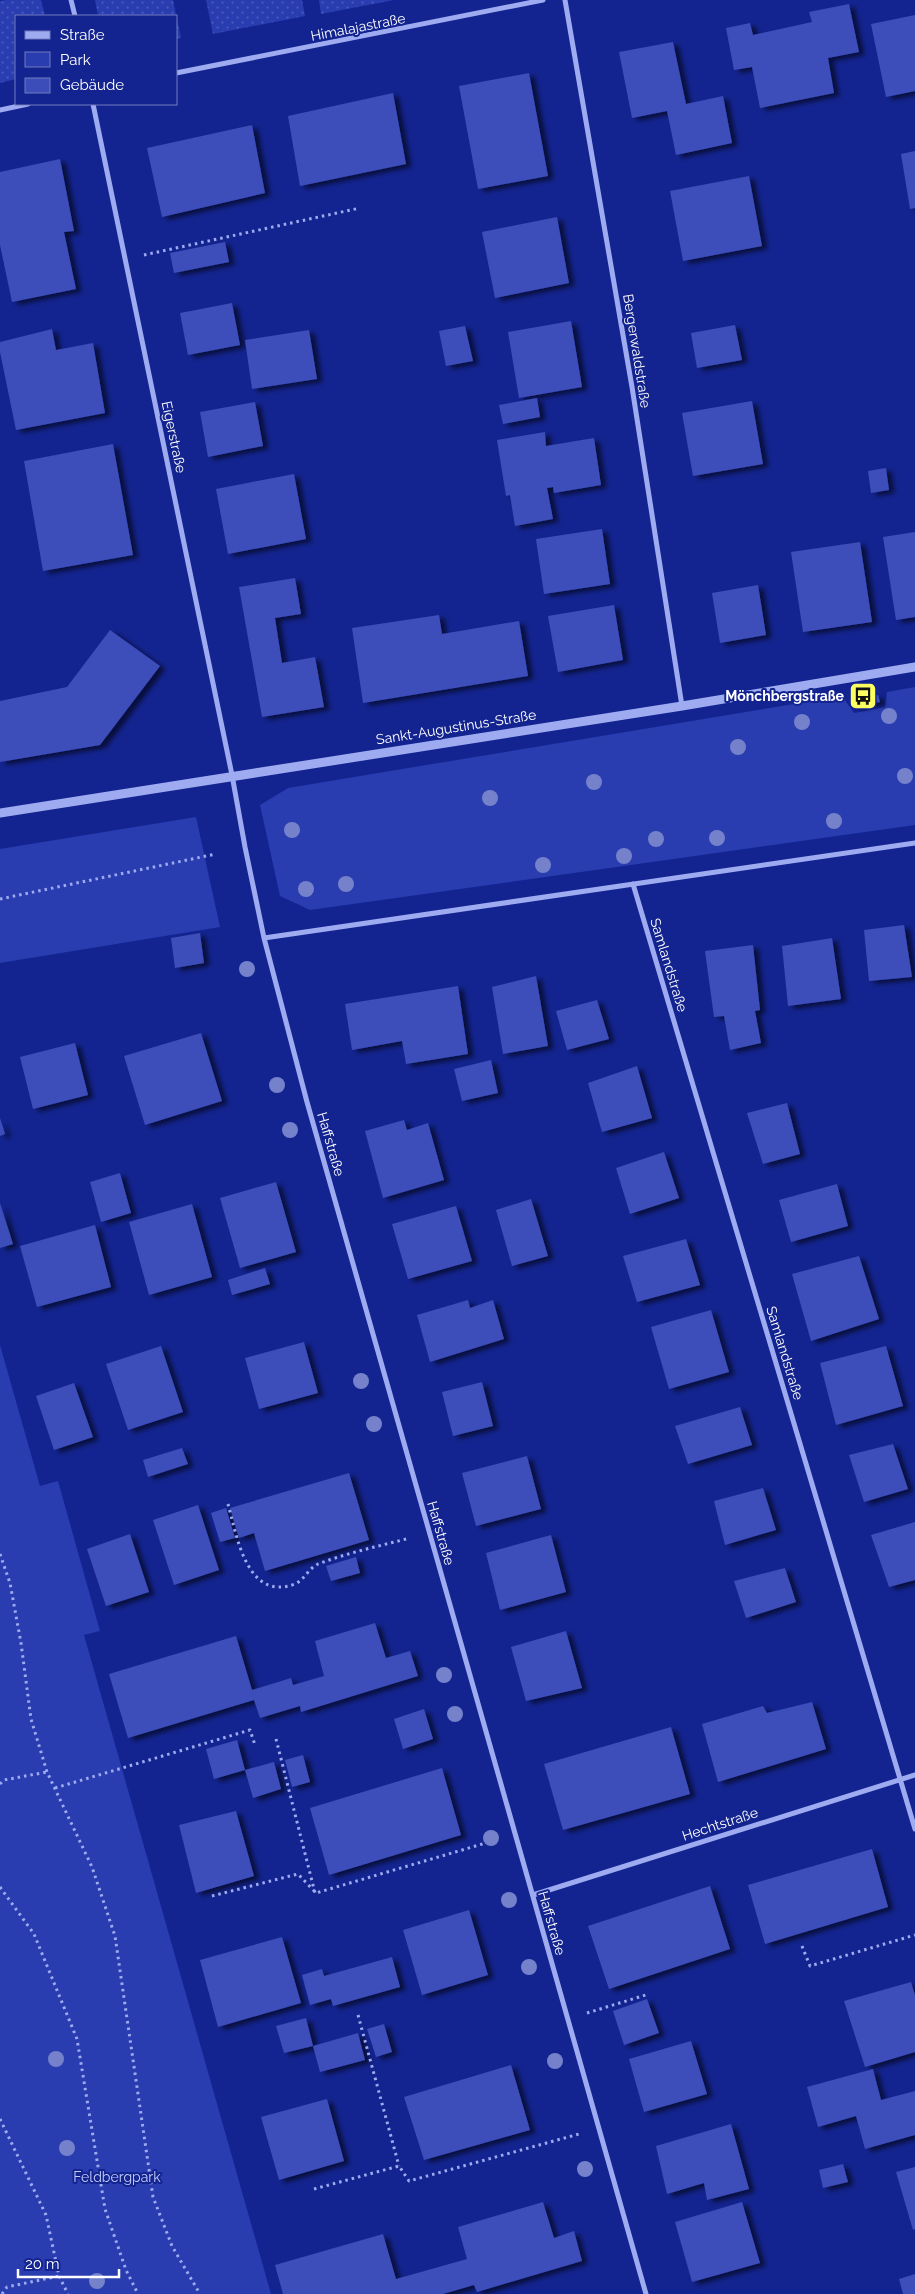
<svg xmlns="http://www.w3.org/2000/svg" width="915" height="2294" viewBox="0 0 915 2294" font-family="Raleway,sans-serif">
<defs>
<pattern id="grass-dots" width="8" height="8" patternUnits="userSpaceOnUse" patternTransform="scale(1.25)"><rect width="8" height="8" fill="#293db1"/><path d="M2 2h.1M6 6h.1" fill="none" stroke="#495abd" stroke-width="1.8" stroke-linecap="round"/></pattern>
<filter id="shadow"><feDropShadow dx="5.5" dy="3" stdDeviation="2.5" flood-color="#0009"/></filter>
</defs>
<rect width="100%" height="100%" fill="#132490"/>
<path fill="url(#grass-dots)" d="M7 0H41L45 16H16V79L0 83V1Z
M95 0H173L181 38 176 39V16H98Z
M206 0H302L305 16 213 34Z
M319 0H394L321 14Z"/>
<path fill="#293db1" d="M915 687V825L310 910 280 896 260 805 288 788 842 696 854 713 885 707 887 692Z
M196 817 220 927 0 963V849Z
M0 1345 40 1486 58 1481 100 1631 84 1635 271 2294H0Z"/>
<path fill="#3c4db9" filter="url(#shadow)" d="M849 4 859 52 828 58 834 93 760 108 752 67 734 70 726 28 750 23 753 35 812 22 809 12Z
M915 15V91L886 97 871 24Z
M673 42 686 104 723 96 732 143 676 155 667 111 632 118 619 52Z
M529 73 548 176 478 189 459 86Z
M393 93 406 164 300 186 288 116Z
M252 125 265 193 162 217 147 148Z
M915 151V208L910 209 901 154Z
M60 159 74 231 64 232 76 289 12 302 0 245V172Z
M749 176 762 246 683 261 670 191Z
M557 217 569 283 495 298 482 232Z
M225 242 229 262 174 273 170 253Z
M232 303 240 345 188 355 180 313Z
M571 321 582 387 519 398 508 332Z
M735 325 742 360 697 368 691 333Z
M465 326 473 361 446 366 439 331Z
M52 329 56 350 93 343 105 413 16 430 0 352V342Z
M309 330 317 379 252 389 245 340Z
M537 398 540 417 503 424 499 405Z
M752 401 763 464 693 476 682 413Z
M255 402 263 446 208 457 200 412Z
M545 432 546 446 594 438 601 485 554 493 553 487 547 488 553 519 515 526 510 495 506 496 497 440Z
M113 444 133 555 43 571 24 461Z
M886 468 889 490 871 493 868 471Z
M294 474 306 539 228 554 216 489Z
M602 529 610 584 544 594 536 539Z
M915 532V617L896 620 883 537Z
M860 542 872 622 803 632 791 552Z
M295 578 301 614 275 618 282 663 315 657 324 707 262 717 239 587Z
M758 585 766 635 720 643 712 593Z
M614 605 623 660 558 672 548 616Z
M439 615 442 634 519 621 528 676 363 703 352 628Z
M110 630 160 666 100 745 0 762V701L67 687Z
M878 695 880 702 854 707 853 699Z
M904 925 912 977 869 981 864 930Z
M200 933 204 963 175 968 171 938Z
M832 938 841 999 788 1006 782 946Z
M753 945 760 1010 755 1011 761 1043 730 1050 724 1016 714 1017 705 951Z
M536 976 548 1046 503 1054 492 987Z
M458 986 468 1054 406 1064 402 1041 352 1050 345 1004Z
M597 1000 609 1039 567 1050 556 1011Z
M201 1033 222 1101 145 1125 124 1056Z
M75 1043 88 1095 33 1109 20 1057Z
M491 1060 498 1093 462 1101 454 1069Z
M637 1066 652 1118 602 1132 588 1083Z
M787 1103 800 1154 763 1164 747 1113Z
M0 1118 5 1134 0 1136Z
M404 1120 407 1130 428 1123 444 1180 383 1198 365 1131Z
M664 1152 679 1198 630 1214 616 1168Z
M120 1173 131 1213 101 1222 90 1182Z
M276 1182 296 1252 240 1268 220 1198Z
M837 1184 848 1226 791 1242 779 1200Z
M531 1199 548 1256 512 1266 496 1210Z
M0 1203 13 1244 0 1248Z
M192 1204 212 1277 149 1295 129 1222Z
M456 1206 472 1261 408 1279 392 1224Z
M95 1225 111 1287 37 1307 20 1246Z
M686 1239 700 1285 637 1302 623 1256Z
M859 1256 879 1319 811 1341 792 1274Z
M265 1268 270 1284 232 1295 228 1280Z
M468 1300 470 1308 493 1300 504 1339 430 1362 417 1315Z
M711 1310 729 1372 669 1389 651 1327Z
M304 1342 318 1393 259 1409 245 1358Z
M161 1346 183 1412 128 1430 106 1364Z
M886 1346 903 1406 836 1425 820 1363Z
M482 1382 493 1426 453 1436 442 1392Z
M74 1383 93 1437 54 1450 36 1396Z
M740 1407 752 1445 688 1464 675 1426Z
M893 1444 908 1489 864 1502 849 1455Z
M182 1448 188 1464 148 1477 143 1460Z
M527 1456 541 1509 476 1526 462 1473Z
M349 1473 369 1540 265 1571 254 1533 239 1538 230 1508Z
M763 1488 776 1530 725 1545 714 1501Z
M198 1505 219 1570 174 1585 153 1520Z
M226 1508 235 1538 220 1542 211 1513Z
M915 1522V1580L889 1587 871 1535Z
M130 1534 149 1592 106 1606 87 1549Z
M551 1535 566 1592 500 1610 486 1553Z
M356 1557 360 1573 331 1581 326 1566Z
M785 1568 796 1602 746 1618 734 1581Z
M375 1623 386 1658 410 1651 418 1676 301 1712 300 1706 260 1718 254 1700 128 1738 109 1674 236 1636 252 1690 291 1678 293 1685 324 1676 315 1641Z
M566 1631 582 1688 526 1701 511 1647Z
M812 1702 826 1749 718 1782 702 1724 763 1706 767 1713Z
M424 1709 433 1739 403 1749 394 1719Z
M671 1727 690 1794 563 1830 544 1764Z
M237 1740 245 1770 214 1779 206 1749Z
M303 1755 310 1782 292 1787 285 1760Z
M274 1762 281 1789 253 1798 245 1770Z
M442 1768 461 1835 329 1875 310 1808Z
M236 1811 254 1876 196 1893 179 1825Z
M872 1849 888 1907 765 1944 748 1885Z
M710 1886 730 1949 609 1989 588 1926Z
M469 1910 488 1975 422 1995 403 1930Z
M282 1937 301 2003 218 2027 200 1960Z
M392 1957 400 1987 333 2006 331 1999 310 2005 302 1975 322 1969 324 1976Z
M911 1982 915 1995V2052L865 2067 844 2001Z
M647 1999 659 2033 624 2045 613 2011Z
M306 2018 313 2046 284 2053 276 2026Z
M384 2024 392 2052 376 2057 367 2029Z
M358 2033 365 2060 320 2072 313 2046Z
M691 2041 707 2094 644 2112 629 2059Z
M511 2065 530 2130 424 2160 404 2097Z
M873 2069 881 2100 915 2091V2135L865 2149 856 2116 818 2127 807 2087Z
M327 2099 344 2161 279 2180 261 2117Z
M731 2124 749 2189 707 2200 704 2183 667 2194 656 2146Z
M843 2164 848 2182 823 2188 819 2170Z
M915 2167V2229L913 2230 896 2172Z
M543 2202 554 2238 574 2231 582 2261 477 2292 474 2285 443 2294H283L275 2265 383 2234 396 2279 467 2259 458 2227Z
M742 2202 760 2263 692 2282 675 2222Z
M915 2274V2294H903L899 2279Z"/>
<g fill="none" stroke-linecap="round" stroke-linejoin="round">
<path stroke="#9fabf1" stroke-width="3" stroke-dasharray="2.5 4" stroke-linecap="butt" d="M144 255 360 208
M0 899 216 854
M228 1504C237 1537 247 1602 295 1584 304 1580 309 1568 318 1564 347 1553 379 1546 410 1538
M0 1554 10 1583 21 1643 31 1719 47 1772 92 1867 115 1936 153 2197 172 2246 200 2294
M276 1739 315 1893
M0 1784 4 1780 47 1772
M55 1788 250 1730 255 1745
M0 1887 34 1934 77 2039 105 2209 126 2270 138 2294
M212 1896 298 1874 316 1893 496 1840
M802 1946 810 1966 915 1935
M587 2013 649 1994
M358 2015 399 2166
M0 2119 46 2215 59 2276 68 2294
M314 2189 399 2166 409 2181 579 2134
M2 2294 7 2287 59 2276"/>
<path stroke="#9fabf1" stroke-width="5" d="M71 0 75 16
M565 0 632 387 682 706
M176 73 543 0
M93 104 232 775 245 847 264 938 307 1102 646 2294
M0 110 28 104
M633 884 915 1829
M264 938 915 843
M533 1895 915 1775"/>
<path stroke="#9fabf1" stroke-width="9" d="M0 813 682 706 915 667"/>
</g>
<g fill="#7582cb">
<circle cx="889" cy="716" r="8"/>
<circle cx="802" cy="722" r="8"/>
<circle cx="738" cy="747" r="8"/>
<circle cx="905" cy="776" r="8"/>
<circle cx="594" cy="782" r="8"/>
<circle cx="490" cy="798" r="8"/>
<circle cx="834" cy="821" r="8"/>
<circle cx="292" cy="830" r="8"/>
<circle cx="717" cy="838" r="8"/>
<circle cx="656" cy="839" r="8"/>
<circle cx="624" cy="856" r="8"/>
<circle cx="543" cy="865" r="8"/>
<circle cx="346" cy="884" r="8"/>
<circle cx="306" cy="889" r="8"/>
<circle cx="247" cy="969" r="8"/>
<circle cx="277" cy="1085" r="8"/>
<circle cx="290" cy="1130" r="8"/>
<circle cx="361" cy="1381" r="8"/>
<circle cx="374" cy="1424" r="8"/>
<circle cx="444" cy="1675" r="8"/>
<circle cx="455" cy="1714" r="8"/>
<circle cx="491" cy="1838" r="8"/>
<circle cx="509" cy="1900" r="8"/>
<circle cx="529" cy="1967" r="8"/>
<circle cx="56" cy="2059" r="8"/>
<circle cx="555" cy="2061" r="8"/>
<circle cx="67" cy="2148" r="8"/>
<circle cx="585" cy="2169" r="8"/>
<circle cx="97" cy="2281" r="8"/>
</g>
<defs>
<g id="bus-square" transform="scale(1.4375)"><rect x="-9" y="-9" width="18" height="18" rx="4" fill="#fcff60" stroke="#132490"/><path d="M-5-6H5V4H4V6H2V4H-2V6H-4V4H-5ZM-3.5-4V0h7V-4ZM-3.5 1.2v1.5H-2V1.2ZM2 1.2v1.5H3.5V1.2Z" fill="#111"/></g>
</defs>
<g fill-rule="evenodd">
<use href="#bus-square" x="863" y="696"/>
</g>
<g text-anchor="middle" stroke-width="4" stroke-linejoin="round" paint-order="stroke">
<g font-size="14" fill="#fff" stroke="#132490">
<text transform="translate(358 27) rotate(-11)" y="5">Himalajastraße</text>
<text transform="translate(637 351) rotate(81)" y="5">Bergerwaldstraße</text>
<text transform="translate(174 437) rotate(78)" y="5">Eigerstraße</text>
<text transform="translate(456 727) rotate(-9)" y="5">Sankt-Augustinus-Straße</text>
<text transform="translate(669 965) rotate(73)" y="5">Samlandstraße</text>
<text transform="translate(331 1144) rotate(74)" y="5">Haffstraße</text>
<text transform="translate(785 1353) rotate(73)" y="5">Samlandstraße</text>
<text transform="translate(441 1533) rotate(74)" y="5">Haffstraße</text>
<text transform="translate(720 1824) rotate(-18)" y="5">Hechtstraße</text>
<text transform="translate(552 1923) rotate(74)" y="5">Haffstraße</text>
</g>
<g font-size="14" font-weight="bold" fill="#fff" stroke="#132490" text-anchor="end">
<text x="844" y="701">Mönchbergstraße</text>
</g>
<g font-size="14" fill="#c6cefc" stroke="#132490">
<text x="117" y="2182">Feldbergpark</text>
</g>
</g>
<rect x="15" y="15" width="162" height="90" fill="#132490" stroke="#717cbc"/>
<rect x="25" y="31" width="25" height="8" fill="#9fabf1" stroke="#717cbc"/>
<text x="60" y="40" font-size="15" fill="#ffffff">Straße</text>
<rect x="25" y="52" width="25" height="15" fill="#293db1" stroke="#717cbc"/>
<text x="60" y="65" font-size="15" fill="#ffffff">Park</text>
<rect x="25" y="78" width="25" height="15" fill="#3c4db9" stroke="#717cbc"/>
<text x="60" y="90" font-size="15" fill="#ffffff">Gebäude</text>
<path d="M18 2269v8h101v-8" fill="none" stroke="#ffffff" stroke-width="2.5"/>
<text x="25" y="2269" font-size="15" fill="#ffffff" stroke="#132490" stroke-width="4" paint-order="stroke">20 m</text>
</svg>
